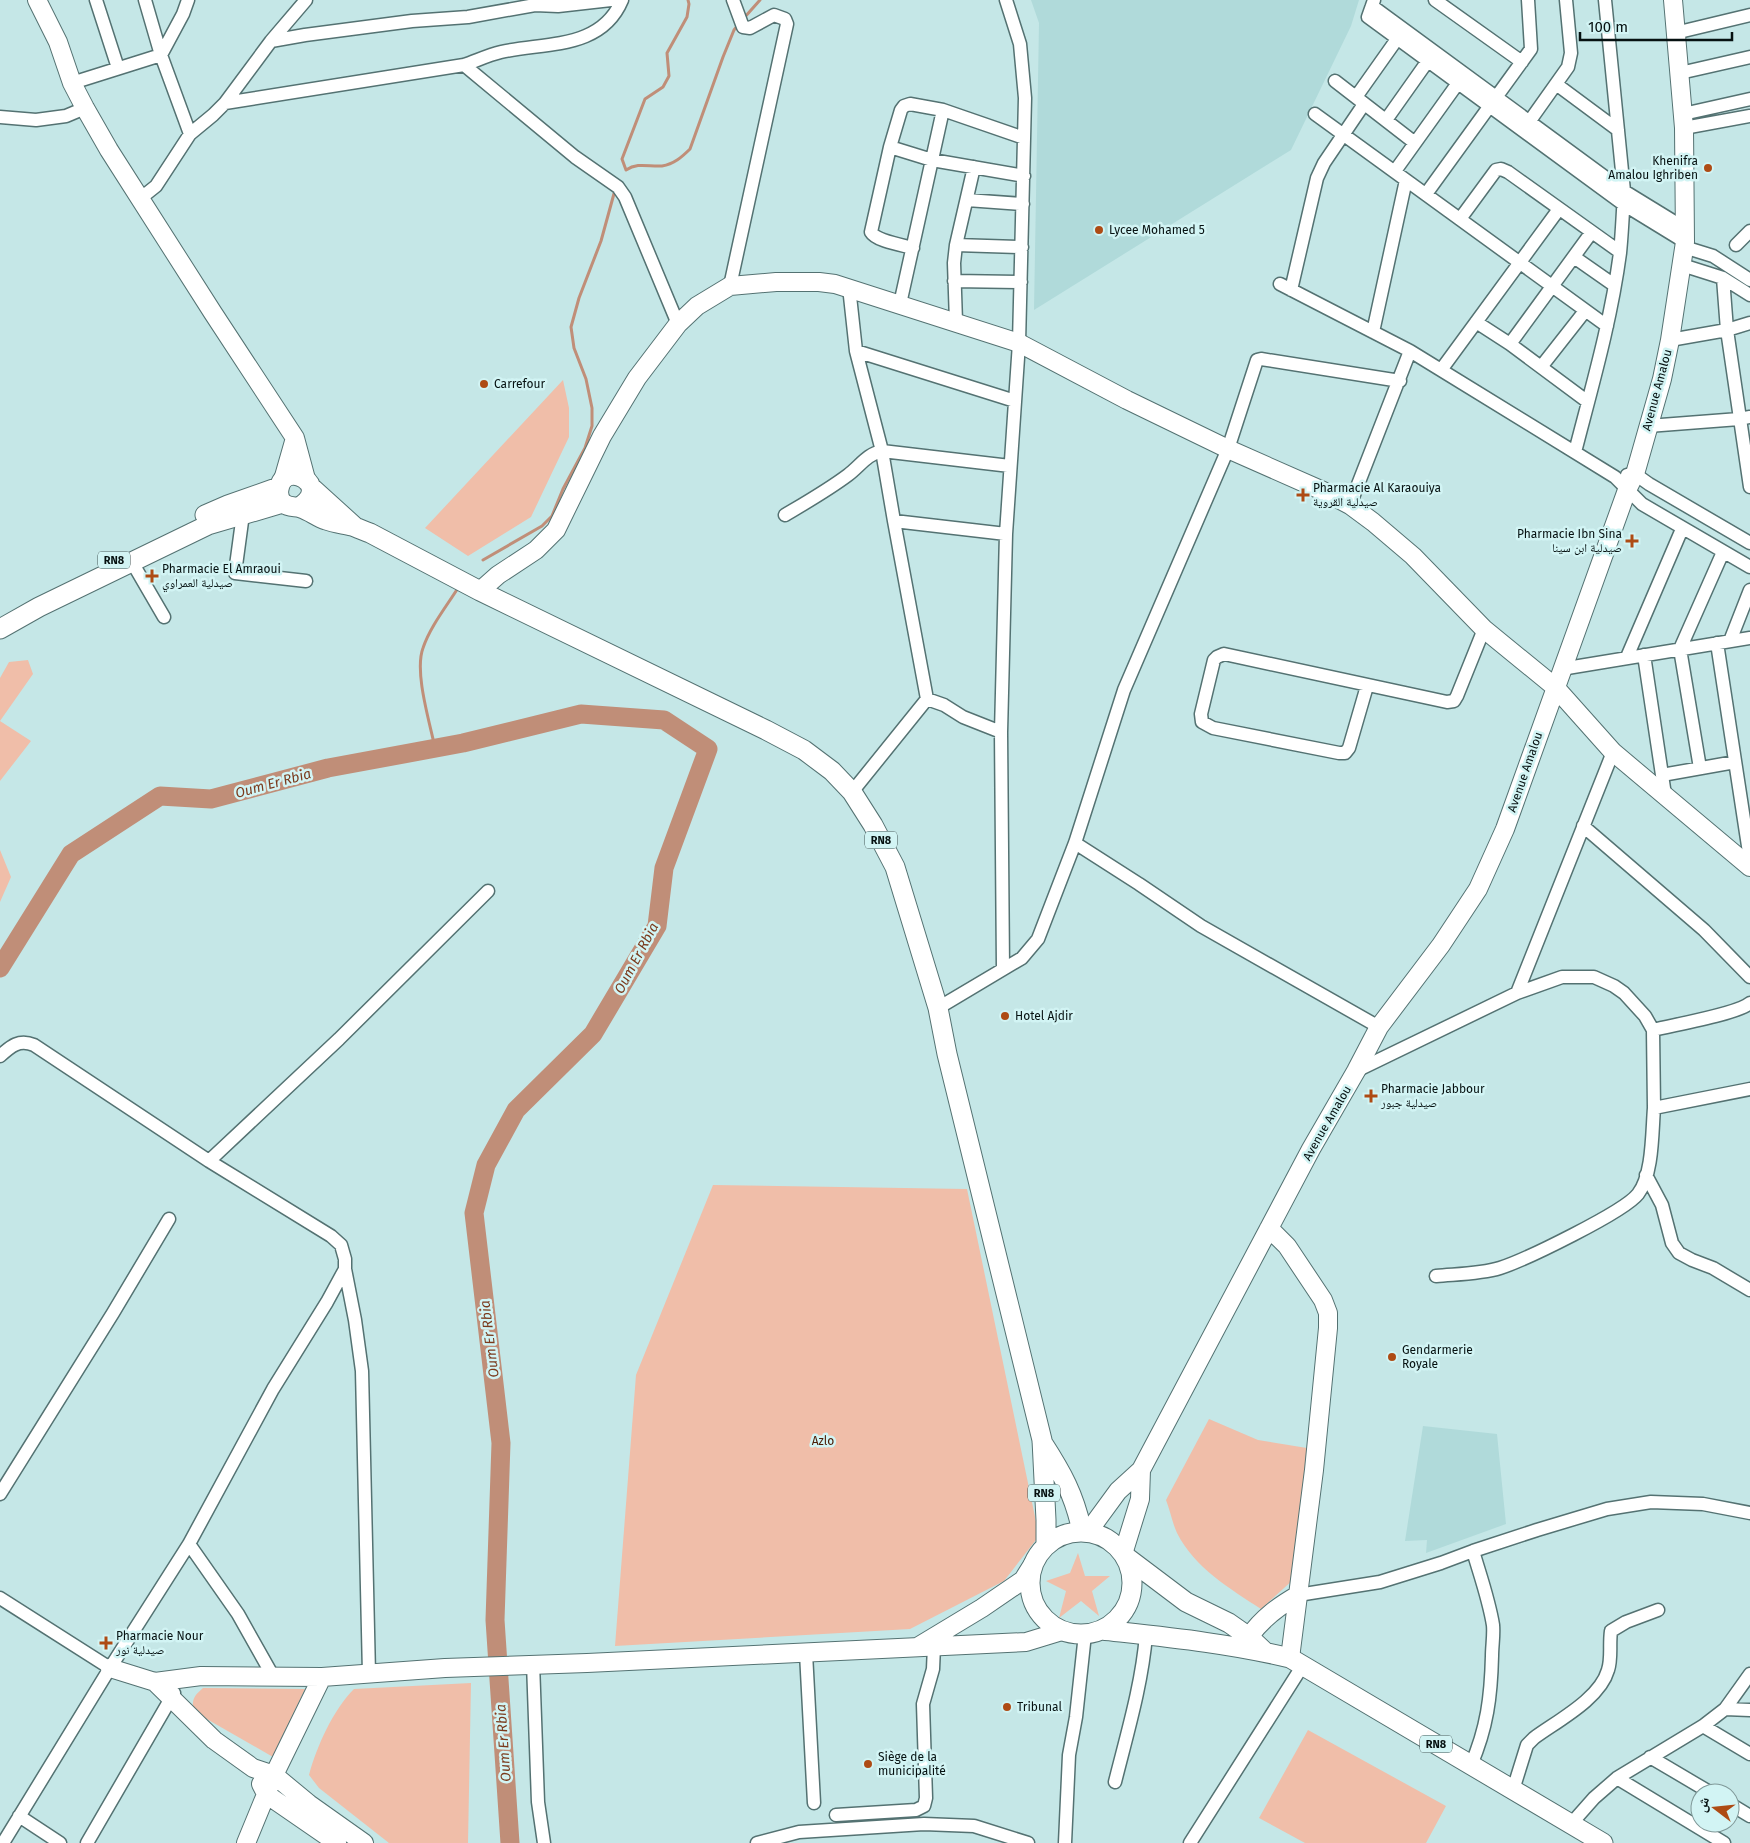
<svg xmlns="http://www.w3.org/2000/svg" width="1750" height="1843" viewBox="0 0 1750 1843" font-family="'Fira Sans','Noto Naskh Arabic',sans-serif">
<rect width="100%" height="100%" fill="#c5e7e7"/>
<path fill="#b0dada" d="M1031 0H1359L1351 26 1291 150 1034 310 1039 23Z
M1423 1426 1497 1434 1506 1524 1426 1553 1427 1540 1405 1541Z"/>
<path fill="#f0bea9" d="M563 380 569 408V437L531 517 468 556 425 528Z
M28 660 33 674 0 721V678L9 662Z
M0 721 31 741 0 781Z
M0 850 11 877 0 902Z
M713 1185 967 1189 1039 1536 1004 1581 910 1629 615 1646 636 1375Z
M1209 1419 1258 1440 1313 1449 1294 1579 1261 1609C1229 1588 1195 1568 1177 1533 1172 1522 1170 1510 1166 1500Z
M1078 1553 1085 1576H1110L1092 1591 1099 1616 1081 1601 1059 1618 1066 1591 1046 1581 1070 1573Z
M471 1683 468 1843H389L319 1788 309 1775C317 1746 333 1710 354 1689Z
M203 1688 305 1689 273 1757 198 1714 193 1709C192 1698 195 1695 203 1688Z
M1308 1730 1446 1806 1426 1843H1305L1259 1818Z"/>
<g fill="none" stroke-linecap="round" stroke-linejoin="round">
<path stroke="#c08e78" stroke-width="3" d="M688 0 689 4 687 17 667 53 669 76 663 87 645 99 622 159 626 170C638 162 649 167 662 166 674 164 682 157 690 149L723 57 734 30 738 25
M744 18 760 0
M483 560 542 526 552 516 563 489 585 448 592 426V408L586 379 574 348 571 327 579 298 601 241 615 190
M435 748C430 723 414 672 423 648 430 627 446 607 458 588"/>
<path stroke="#c08e78" stroke-width="19" d="M0 968 71 854 160 796 211 799 328 768 463 743 581 714 664 720 708 749 664 868 657 926 593 1034 516 1110 486 1165 474 1213 501 1443 495 1620 510 1843"/>
<g stroke="#547272" stroke-width="15">
<path id="street" d="M96 0 118 68
M188 0 183 14 161 55 190 134
M1374 0 1368 17 1623 204 1685 242
M1435 0 1522 62
M535 5 558 6 611 0
M1372 6 1624 191 1686 229
M1675 33 1750 15
M271 41 305 35 412 21 468 17 535 5 536 0
M464 65 575 157 618 187 625 197 678 324
M1680 73 1750 57
M1335 81 1415 143
M72 83 161 55 145 0
M1556 84 1618 130
M1356 97 1402 32
M225 103 464 65C476 61 488 55 501 52 545 42 601 50 622 0
M1315 114 1607 326
M1683 114 1750 99
M0 117 36 120 66 116 85 108
M1386 120 1432 55
M1529 122 1568 67 1571 53 1566 0
M1684 128 1750 116
M890 147 932 160 1024 176
M1395 171 1458 83
M1426 194 1531 49 1528 0
M141 198 156 186 190 134 213 115 225 103 271 41 306 0
M967 200 1023 204
M1460 219 1496 170 1501 169 1508 172 1620 252
M956 245 1022 247
M1736 245 1750 231
M1684 247 1713 256 1750 280
M913 248C902 245 876 241 871 232L890 147 901 110 904 106 910 104 943 110 1024 138
M1574 257 1614 285
M1682 265 1723 278 1750 295
M1723 278 1727 330 1750 487
M954 281 1021 282
M1280 284 1410 351 1615 477 1642 504 1750 567
M730 286 787 24 785 19 774 15 750 28 743 27 733 0
M849 287 856 351 882 451 894 521 927 699
M1291 290 1317 178 1324 163 1364 104
M900 304 943 110
M956 322 954 263 956 245 974 167
M1476 322 1510 344 1588 402
M1373 332 1406 180
M1670 340 1727 330 1750 323
M1510 344 1591 233
M856 351 1015 401
M1541 367 1585 311
M1441 370 1559 209
M1648 426 1739 419 1750 417
M1575 452C1592 386 1611 321 1620 253 1622 233 1623 212 1624 191L1605 0
M1627 475 1635 474 1649 484 1750 543
M1350 505 1410 351
M243 514 235 573 306 581
M785 515C807 502 828 490 848 475 860 466 867 454 882 451L1010 466
M894 521 1006 534
M132 562 164 617
M1730 641 1750 590
M1717 643 1750 859
M1644 655 1665 795
M1627 657 1682 529
M1561 669 1750 638
M1367 686 1349 748 1345 753H1339L1213 728 1202 722 1201 714 1214 660 1217 657 1224 654 1447 702 1454 701 1457 696 1484 629
M1700 768 1680 649 1723 552
M1662 775 1735 762
M852 792 927 699 944 705 963 717 1001 732
M1583 826 1704 930 1750 977
M1075 843 1139 884 1201 926 1379 1027
M1003 968 1001 732 1006 534 1019 343 1025 98 1020 44 1006 0
M1517 993 1613 752
M938 1008 1022 958 1038 939 1075 843 1124 690 1228 449 1257 360 1261 359 1400 381
M1653 1030C1672 1025 1738 1014 1750 1003
M0 1056C11 1046 19 1039 34 1045L209 1161 331 1236 341 1245 345 1259V1269L327 1302 273 1389 189 1544 110 1668 3 1843
M1356 1071 1517 993 1562 977H1594L1614 986 1624 993 1645 1016 1653 1030 1654 1108 1750 1089
M209 1161 339 1039 488 891
M1646 1175 1662 1205 1672 1243 1679 1253 1692 1260 1713 1268 1750 1290
M345 1269 355 1320 362 1371 369 1674
M1436 1276C1457 1274 1480 1274 1500 1268 1525 1260 1624 1212 1638 1194 1653 1175 1652 1132 1654 1108
M0 1494 113 1313 169 1219
M189 1544 238 1614 274 1678
M1298 1595 1380 1582 1441 1563 1473 1551 1537 1530 1607 1509 1651 1502 1703 1504 1750 1513
M0 1598 110 1668
M806 1653 814 1803
M533 1663 538 1802 544 1843
M1725 1709 1750 1710
M1703 1726 1750 1754
M1650 1757 1711 1793
M1471 1765C1487 1728 1491 1697 1492 1656 1492 1646 1494 1635 1493 1625 1489 1600 1480 1575 1473 1551
M1617 1778 1724 1843
M1115 1782C1127 1734 1142 1684 1146 1635
M1513 1790 1527 1745 1534 1738C1557 1721 1600 1699 1608 1670 1612 1658 1609 1645 1611 1631L1626 1622 1658 1610
M1730 1804 1750 1816
M836 1815 916 1810 924 1806 926 1798 923 1704 933 1669 934 1646
M19 1816 60 1843
M1571 1824 1594 1798 1617 1778 1703 1726 1725 1709 1750 1674
M87 1843 174 1693
M757 1843 799 1832 924 1824 974 1826 1028 1843
M1065 1843 1069 1755 1076 1717 1085 1634
M1190 1843 1303 1665"/>
</g>
<g stroke="#547272" stroke-width="20">
<path id="secondary" d="M37 0 58 42 72 83 85 108 109 150 213 313 295 438 306 479
M283 480 295 438
M480 591 498 575 536 550 556 530 602 436 637 378 678 324 697 306 730 286 776 282H819L835 284 1019 343 1127 400 1228 449 1323 491 1350 505 1373 522 1413 556 1484 629 1555 687 1613 752 1750 867
M1269 1228 1287 1246 1323 1300 1328 1313V1328L1314 1470 1290 1658
M1088 1532 1118 1491 1141 1470 1311 1149 1356 1071 1379 1027 1441 945 1478 889 1505 829 1627 490 1635 474 1662 379 1670 340 1685 242 1684 128 1673 0
M1123 1554 1140 1499 1141 1470
M1249 1637C1262 1618 1279 1606 1298 1595
M919 1646 982 1608 1023 1580 1033 1564
M110 1668 155 1682 201 1676 322 1677 445 1668 587 1663 1026 1642 1062 1631
M155 1682 214 1740 253 1768 274 1775 309 1804 364 1843
M261 1784 266 1794 337 1843
M246 1843 274 1775 322 1677"/>
</g>
<g stroke="#547272" stroke-width="21">
<path id="primary" d="M311 487 354 526
M299 507C334 486 284 458 279 489 278 494 279 499 283 503 289 508 295 506 301 508 310 511 317 517 326 520 334 523 344 524 352 526 358 528 364 531 370 533L480 591 766 730 804 750 832 771 852 792 873 825 895 867 938 1008 947 1054 1042 1440 1046 1520V1545
M205 515 228 505 279 487
M0 629 39 607 208 525 283 503
M1042 1442C1062 1473 1074 1494 1082 1531
M1030 1583a51 51 0 1 1 102 0a51 51 0 1 1-102 0Z
M1125 1556 1186 1602 1229 1623 1249 1637 1265 1652
M1102 1630C1165 1637 1228 1643 1290 1658L1603 1843"/>
</g>
<use href="#street" stroke="#fff" stroke-width="12"/>
<use href="#secondary" stroke="#fff" stroke-width="18"/>
<use href="#primary" stroke="#fff" stroke-width="19"/>
</g>
<g fill="#ae4b14" stroke="#d2f4f4" stroke-width="2">
<circle cx="1708" cy="168" r="5"/>
<circle cx="1099" cy="230" r="5"/>
<circle cx="484" cy="384" r="5"/>
<path d="M1300.5 487.5h5v5h5v5h-5v5h-5v-5h-5v-5h5z"/>
<path d="M1629.5 533.5h5v5h5v5h-5v5h-5v-5h-5v-5h5z"/>
<path d="M149.5 568.5h5v5h5v5h-5v5h-5v-5h-5v-5h5z"/>
<circle cx="1005" cy="1016" r="5"/>
<path d="M1368.5 1088.5h5v5h5v5h-5v5h-5v-5h-5v-5h5z"/>
<circle cx="1392" cy="1357" r="5"/>
<path d="M103.5 1635.5h5v5h5v5h-5v5h-5v-5h-5v-5h5z"/>
<circle cx="1007" cy="1707" r="5"/>
<circle cx="868" cy="1764" r="5"/>
</g>
<g text-anchor="middle" stroke-width="5" stroke-linejoin="round" paint-order="stroke">
<g fill="#d2f4f4" stroke="#435555" stroke-width="1">
<rect x="98" y="551.5" width="32" height="17" rx="4"/>
<rect x="865" y="831.5" width="32" height="17" rx="4"/>
<rect x="1028" y="1484.5" width="32" height="17" rx="4"/>
<rect x="1420" y="1735.5" width="32" height="17" rx="4"/>
</g>
<g font-size="11" font-weight="bold" fill="#061111">
<text x="114" y="564">RN8</text>
<text x="881" y="844">RN8</text>
<text x="1044" y="1497">RN8</text>
<text x="1436" y="1748">RN8</text>
</g>
<g font-size="12" fill="#061111" stroke="#d2f4f4" text-anchor="start">
<text x="1698" y="165" text-anchor="end">Khenifra<tspan x="1698" dy="14">Amalou Ighriben</tspan></text>
<text x="1109" y="234">Lycee Mohamed 5</text>
<text x="494" y="388">Carrefour</text>
<text x="1313" y="492">Pharmacie Al Karaouiya<tspan x="1313" dy="14">صيدلية القروية</tspan></text>
<text x="1622" y="538" text-anchor="end">Pharmacie Ibn Sina<tspan x="1622" dy="14">صيدلية ابن سينا</tspan></text>
<text x="162" y="573">Pharmacie El Amraoui<tspan x="162" dy="14">صيدلية العمراوي</tspan></text>
<text x="1015" y="1020">Hotel Ajdir</text>
<text x="1381" y="1093">Pharmacie Jabbour<tspan x="1381" dy="14">صيدلية جبور</tspan></text>
<text x="1402" y="1354">Gendarmerie<tspan x="1402" dy="14">Royale</tspan></text>
<text x="116" y="1640">Pharmacie Nour<tspan x="116" dy="14">صيدلية نور</tspan></text>
<text x="1017" y="1711">Tribunal</text>
<text x="878" y="1761">Siège de la<tspan x="878" dy="14">municipalité</tspan></text>
</g>
<g font-size="12" fill="#061111" stroke="#d2f4f4">
<text transform="translate(1657 390) rotate(-75)" y="4">Avenue Amalou</text>
<text transform="translate(1525 772) rotate(-71)" y="4">Avenue Amalou</text>
<text transform="translate(1327 1123) rotate(-60)" y="4">Avenue Amalou</text>
</g>
<g font-size="12" fill="#4b1c04" stroke="#d2f4f4">
<text x="823" y="1445">Azlo</text>
</g>
<g font-size="14" font-style="italic" fill="#7a3a1c" stroke="#d2f4f4">
<text transform="translate(273 783) rotate(-15)" y="5">Oum Er Rbia</text>
<text transform="translate(636 958) rotate(-62)" y="5">Oum Er Rbia</text>
<text transform="translate(489 1339) rotate(-97)" y="5">Oum Er Rbia</text>
<text transform="translate(503 1743) rotate(-94)" y="5">Oum Er Rbia</text>
</g>
</g>
<g transform="translate(1715 1808) rotate(286)"><circle r="24" fill="#d2f4f4" stroke="#809999"/>
<path d="M0-4L9 19L0 12L-9 19Z" fill="#ae4b14"/>
<text y="-8" font-size="14" font-weight="bold" text-anchor="middle" fill="#061111">ش</text>
</g>
<path d="M1580 32v8h152v-8" fill="none" stroke="#061111" stroke-width="2.5"/>
<text x="1588" y="32" font-size="15" fill="#061111" stroke="#d2f4f4" stroke-width="4" paint-order="stroke">100 m</text>
</svg>
